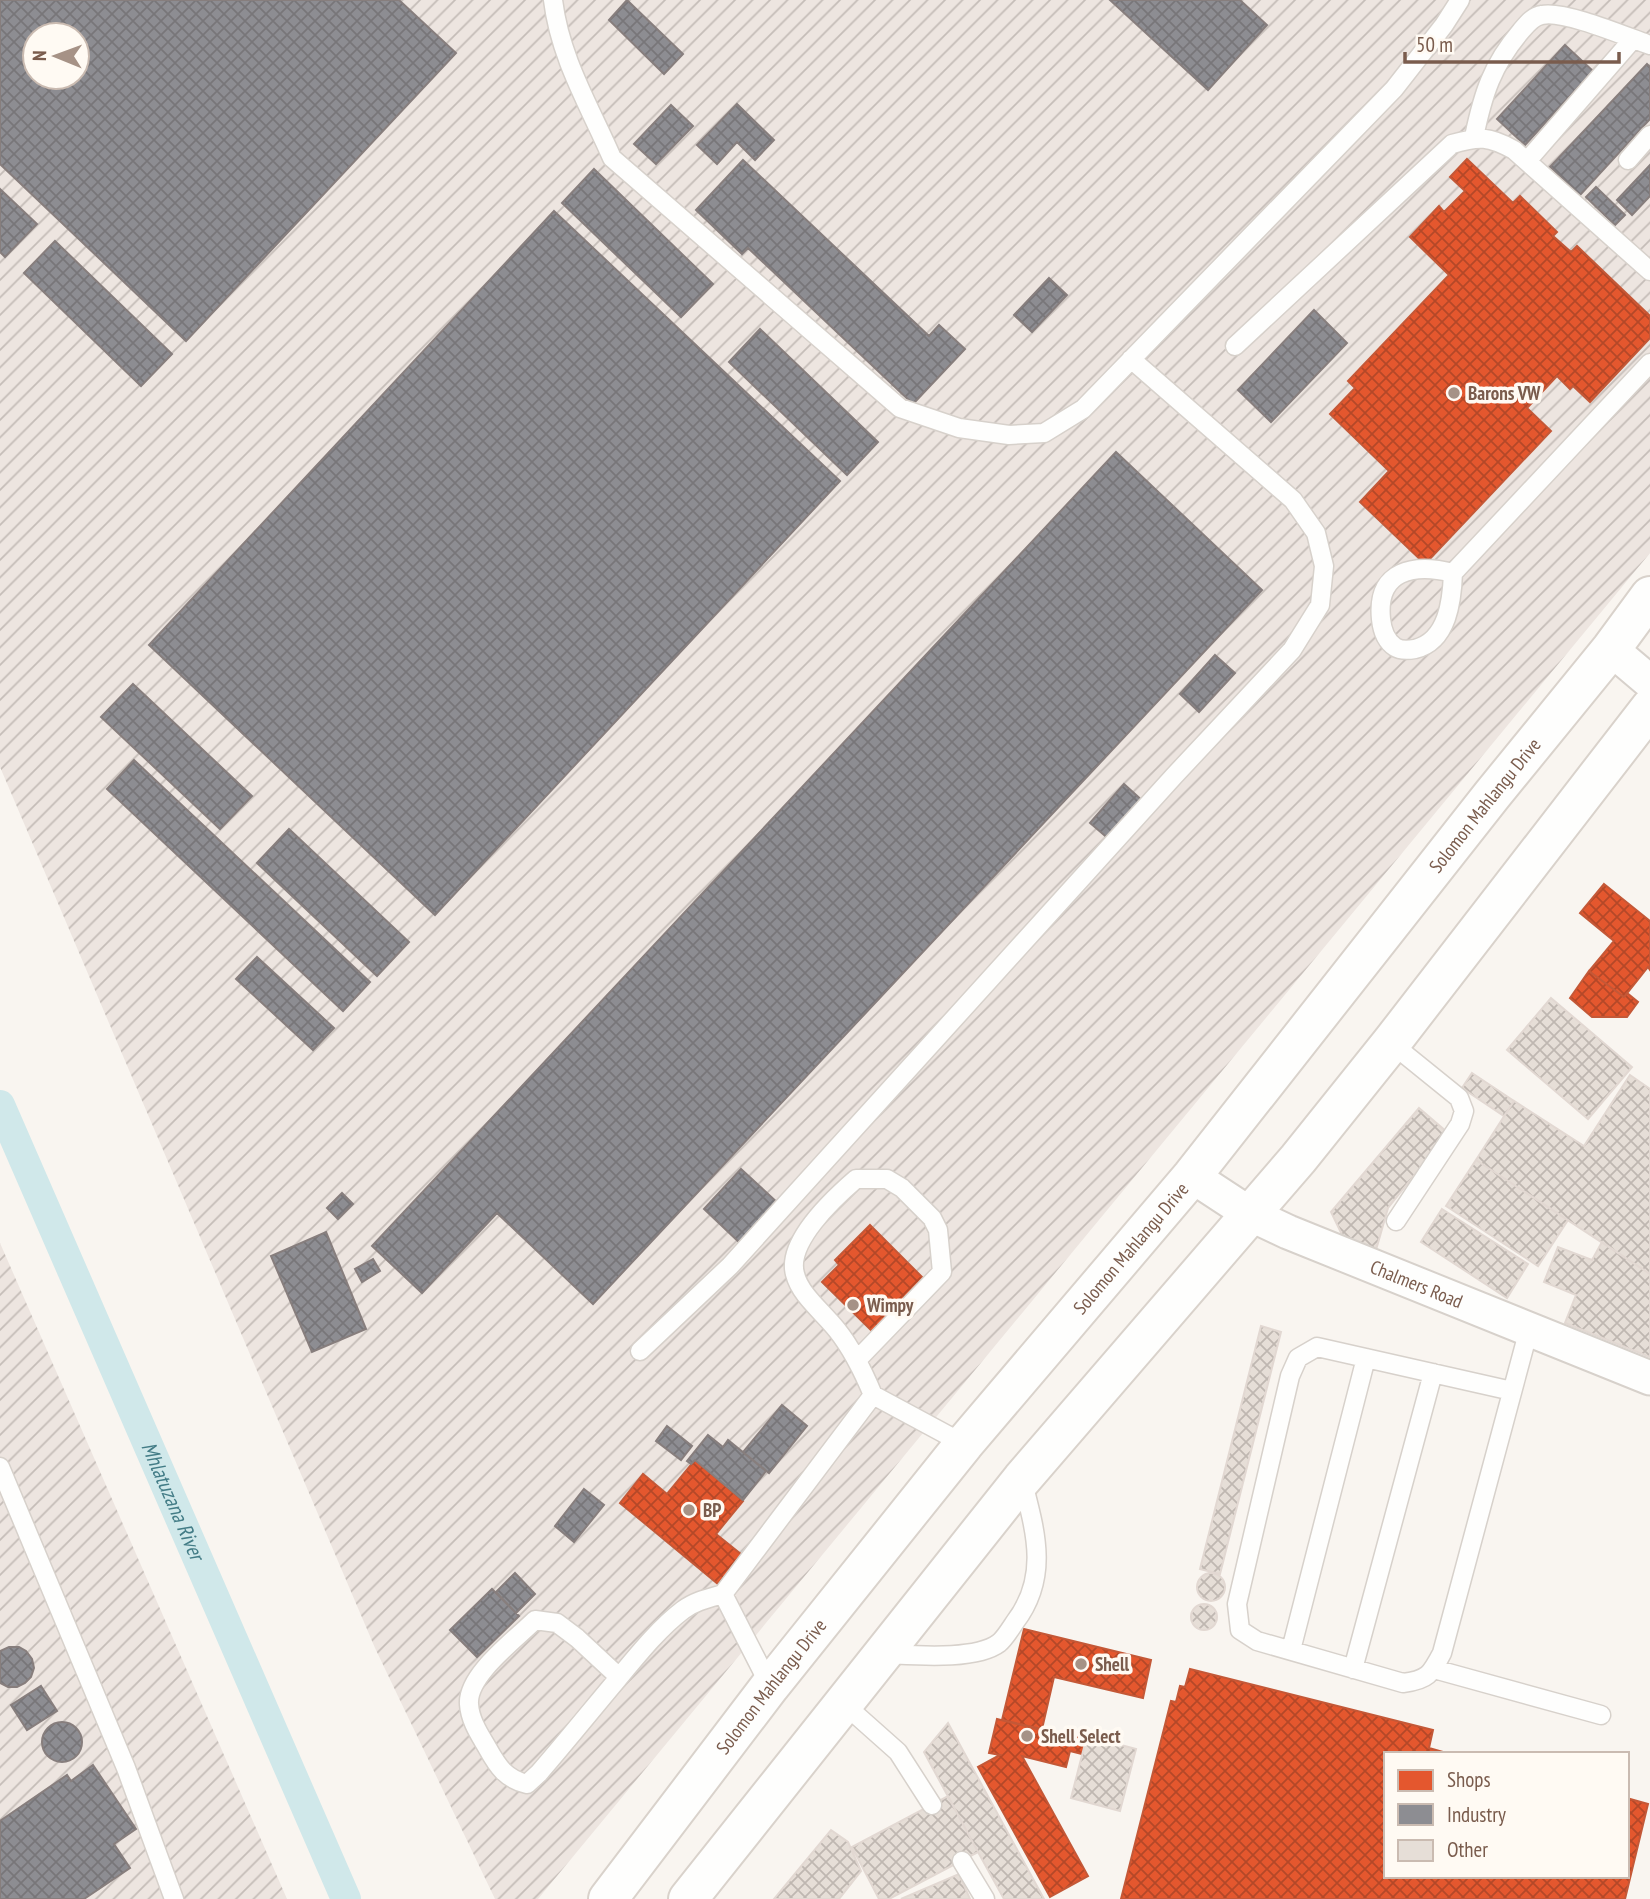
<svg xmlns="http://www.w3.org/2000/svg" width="1650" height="1899" viewBox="0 0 1650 1899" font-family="'PT Sans Narrow',sans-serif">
<defs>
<pattern id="industrial-furrows" width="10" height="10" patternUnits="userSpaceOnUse" patternTransform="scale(1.75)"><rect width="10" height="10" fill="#ede5e0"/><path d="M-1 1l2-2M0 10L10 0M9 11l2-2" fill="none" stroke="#c5bdb8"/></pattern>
<pattern id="shops-cross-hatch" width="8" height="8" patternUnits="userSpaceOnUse" patternTransform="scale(1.75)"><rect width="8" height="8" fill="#e4572e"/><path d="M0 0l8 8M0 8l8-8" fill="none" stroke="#b44828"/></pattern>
<pattern id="industry-cross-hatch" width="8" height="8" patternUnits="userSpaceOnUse" patternTransform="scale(1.75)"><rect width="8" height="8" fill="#8d8d92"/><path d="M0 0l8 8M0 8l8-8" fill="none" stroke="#787679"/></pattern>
<pattern id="building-cross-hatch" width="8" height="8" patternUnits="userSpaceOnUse" patternTransform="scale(1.75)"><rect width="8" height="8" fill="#e6ded7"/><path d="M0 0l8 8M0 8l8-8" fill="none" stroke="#bfb7b1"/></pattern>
</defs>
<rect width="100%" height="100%" fill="#f9f5f0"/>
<path fill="url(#industrial-furrows)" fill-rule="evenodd" d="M0 0H1650V553L538 1899H495L375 1648 0 767ZM35 35H77V77H35Z
M0 1243 287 1899H0Z"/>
<path fill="url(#shops-cross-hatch)" stroke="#c45837" stroke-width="2" d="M1467 159 1513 203 1520 196 1557 232 1553 236 1571 252 1577 246 1650 316V338L1590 402 1573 386 1570 389 1557 376 1527 408 1551 431 1425 564 1360 502 1389 471 1330 414 1355 388 1348 381 1449 275 1410 237 1439 206 1444 212 1465 191 1450 177Z
M1604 884 1650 921V970L1648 967 1624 997 1589 971 1614 941 1580 913Z
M1589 971 1624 997 1627 993 1638 1002 1627 1017H1592L1570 998Z
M870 1225 924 1279 872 1331 822 1282 839 1265 835 1260Z
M695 1460 743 1501 716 1534 742 1555 718 1584 620 1503 643 1474 667 1494Z
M1024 1629 1151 1660 1143 1698 1054 1677 1042 1729 1002 1720Z
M1190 1669 1433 1730 1429 1748 1450 1754H1386V1876H1627V1798L1648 1804 1625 1899H1121L1171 1701 1176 1702 1180 1686 1185 1687Z
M997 1719 1069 1737 1071 1732 1087 1736 1082 1754 1070 1751 1066 1767 1022 1756 1088 1876 1050 1897 978 1767 1000 1755 989 1753Z"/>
<path fill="url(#industry-cross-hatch)" stroke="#877e7d" stroke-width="2" fill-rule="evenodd" d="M0 0H399L456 53 186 341 0 164ZM35 35H77V77H35Z
M627 0 683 54 664 74 609 20Z
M1110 0H1240L1267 25 1208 90Z
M1565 45 1593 71 1525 145 1497 119Z
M1647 64 1650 67V119L1580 195 1550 167Z
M737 104 774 140 755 160 737 142 717 164 697 145Z
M671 105 693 126 656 164 634 144Z
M743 160 929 336 939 325 965 349 913 404 748 248 742 254 696 210Z
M1650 165V196L1632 215 1617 200Z
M594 169 713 284 681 317 562 203Z
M1596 187 1625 215 1615 225 1586 197Z
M0 189 37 224 5 257 0 252Z
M554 211 840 481 435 915 149 645Z
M55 241 172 354 141 386 24 273Z
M1049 278 1067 295 1032 332 1014 315Z
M1314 310 1347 343 1271 422 1238 390Z
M760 329 878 442 847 475 729 362Z
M1116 452 1262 590 593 1304 497 1213 422 1293 372 1246Z
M1215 655 1235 673 1199 712 1180 694Z
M133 684 252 796 220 829 101 717Z
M134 760 370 982 343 1011 107 789Z
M1124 784 1144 802 1110 840 1090 823Z
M289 829 409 942 377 976 257 863Z
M257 957 334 1028 313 1050 236 979Z
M741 1169 779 1204 742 1245 704 1209Z
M342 1193 353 1204 338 1219 327 1208Z
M326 1232 366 1329 312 1352 271 1256Z
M373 1259 380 1271 362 1282 355 1269Z
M782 1405 807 1426 769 1473 743 1452Z
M667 1426 692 1446 681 1460 656 1441Z
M708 1435 723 1447 728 1440 766 1471 743 1500 695 1460 691 1464 687 1461Z
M584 1489 604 1505 574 1542 555 1526Z
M515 1573 535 1594 516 1613 496 1592Z
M492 1589 519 1616 477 1657 450 1630Z
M9 1647H19L26 1651 32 1659 34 1668 31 1677 25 1683 17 1687H8L0 1683V1651Z
M41 1686 57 1711 27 1730 11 1705Z
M42 1742a20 20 0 1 1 40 0a20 20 0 1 1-40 0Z
M93 1765 136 1829 114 1844 130 1868 84 1899H0V1821L67 1775 71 1781Z"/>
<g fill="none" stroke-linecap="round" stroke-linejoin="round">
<path stroke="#d0e8ea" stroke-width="30" id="s1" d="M0 1105 346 1899"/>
</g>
<path fill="url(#building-cross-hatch)" stroke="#e2d8d2" stroke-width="2" d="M1551 998 1632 1067 1588 1119 1507 1050Z
M1472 1073 1514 1101 1504 1116 1462 1088Z
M1630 1075 1650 1089V1274L1476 1160 1514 1101 1584 1146Z
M1419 1108 1448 1133 1388 1208 1374 1257 1345 1241 1331 1212Z
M1476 1160 1568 1220 1538 1266 1446 1206Z
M1442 1209 1528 1264 1507 1298 1421 1242Z
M1602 1242 1650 1274V1357L1565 1323 1576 1295 1544 1282 1558 1247 1592 1260Z
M1261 1326 1281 1332 1220 1574 1200 1569Z
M1197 1587a14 14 0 1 1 28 0a14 14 0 1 1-28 0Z
M1191 1617a13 13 0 1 1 26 0a13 13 0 1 1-26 0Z
M948 1723 1044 1899H1004L978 1852 924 1752Z
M1087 1736 1136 1749 1120 1811 1071 1798Z
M948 1796 978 1852 889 1899H879L852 1847Z
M831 1830 848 1842 861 1871 839 1899H774Z
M959 1874 970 1899H901Z"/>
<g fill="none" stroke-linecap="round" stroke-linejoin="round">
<g stroke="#d7d1cb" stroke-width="21">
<path id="service" d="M553 0C560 58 589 105 612 158L900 408 959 428 1009 435 1044 433 1083 409 1394 89 1444 25 1460 0
M1474 137C1483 94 1492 65 1521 31 1527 24 1533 16 1542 15 1564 10 1627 37 1650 45
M1628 160 1650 135
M1527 161 1633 39
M1235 346 1452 144C1479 136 1489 136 1514 150L1650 271
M1453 573C1414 563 1376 570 1381 619 1382 629 1386 641 1395 647 1401 651 1409 650 1415 649 1448 641 1452 600 1453 573L1650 363
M1391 1043 1459 1098 1464 1111 1460 1124 1396 1221
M640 1351 730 1266 1174 776 1292 650 1320 605 1324 566 1316 533 1293 500 1131 359
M858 1359 942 1272 938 1230 932 1218 902 1188 887 1179H856C834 1198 786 1242 795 1274 800 1295 823 1312 837 1330 853 1350 863 1371 873 1395
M1512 1391 1317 1347 1298 1358 1290 1376 1237 1604 1240 1630 1257 1641 1403 1683C1428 1680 1431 1674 1442 1653L1529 1329
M0 1467 126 1768 174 1899
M1291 1650 1366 1358
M883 1654C912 1655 975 1661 999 1643 1005 1638 1011 1628 1015 1622 1050 1576 1035 1530 1022 1479
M1353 1669 1433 1373
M1434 1669 1601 1715
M619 1677 577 1638 557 1623 535 1620C515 1640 467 1675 469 1704 470 1721 480 1735 488 1749 498 1767 506 1779 527 1784L539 1773C565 1743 590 1712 616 1681 636 1657 658 1629 683 1610 695 1601 709 1598 723 1594
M770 1686 723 1594 873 1395 964 1444
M844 1704 898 1752 932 1805
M962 1861 985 1899"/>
</g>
<g stroke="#d7d1cb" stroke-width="37">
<g id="minor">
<path d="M1611 649 1650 682"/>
<path id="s2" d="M1192 1176 1250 1214 1288 1232 1650 1378"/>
</g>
</g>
<g stroke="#d9d2cb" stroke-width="42">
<g id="secondary">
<path id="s3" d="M608 1899 770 1686 964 1444 1192 1176 1492 795 1611 649 1650 596"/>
<path d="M688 1899 1022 1479 1298 1159 1391 1043 1650 708"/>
</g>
</g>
<use href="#service" stroke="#fefefd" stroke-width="18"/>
<use href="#minor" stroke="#fefefd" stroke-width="33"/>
<use href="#secondary" stroke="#fefefd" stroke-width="38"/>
</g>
<g fill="#a69286" stroke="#fffaf3" stroke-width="2.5">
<circle cx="1454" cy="393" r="7"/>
<circle cx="853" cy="1305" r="7"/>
<circle cx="689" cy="1510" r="7"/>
<circle cx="1081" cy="1664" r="7"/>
<circle cx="1027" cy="1736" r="7"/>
</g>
<g text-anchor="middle" stroke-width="7" stroke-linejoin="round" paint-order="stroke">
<g font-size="19" font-weight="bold" fill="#7a5c4d" stroke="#fffaf3" text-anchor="start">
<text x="1468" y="400">Barons VW</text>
<text x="867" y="1312">Wimpy</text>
<text x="703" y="1517">BP</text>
<text x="1095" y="1671">Shell</text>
<text x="1041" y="1743">Shell Select</text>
</g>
<g font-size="19" fill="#7a5c4d" stroke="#fffaf3">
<text dy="7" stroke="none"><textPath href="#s3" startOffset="1402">Solomon Mahlangu Drive</textPath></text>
<text dy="7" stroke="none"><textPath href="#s3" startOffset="835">Solomon Mahlangu Drive</textPath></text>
<text dy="7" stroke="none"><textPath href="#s2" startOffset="250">Chalmers Road</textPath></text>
<text dy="7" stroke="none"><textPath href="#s3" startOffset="268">Solomon Mahlangu Drive</textPath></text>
</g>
<g font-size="21" font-style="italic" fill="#437c86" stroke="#fffaf3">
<text dy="7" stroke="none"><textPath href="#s1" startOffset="432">Mhlatuzana River</textPath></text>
</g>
</g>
<rect x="1384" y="1752" width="245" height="126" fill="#fffaf3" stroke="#cabbb1" stroke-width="2"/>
<rect x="1398" y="1770" width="35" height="21" fill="#e4572e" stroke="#cabbb1" stroke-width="2"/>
<text x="1447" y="1787" font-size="21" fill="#7a5c4d">Shops</text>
<rect x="1398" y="1804" width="35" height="21" fill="#8d8d92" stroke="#cabbb1" stroke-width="2"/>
<text x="1447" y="1822" font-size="21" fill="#7a5c4d">Industry</text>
<rect x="1398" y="1840" width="35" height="21" fill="#e6ded7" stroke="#cabbb1" stroke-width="2"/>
<text x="1447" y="1857" font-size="21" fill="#7a5c4d">Other</text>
<g transform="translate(56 56) rotate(271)"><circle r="33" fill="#fffaf3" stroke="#cabbb1" stroke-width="2"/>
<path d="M0-5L12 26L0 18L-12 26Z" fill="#a69286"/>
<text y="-10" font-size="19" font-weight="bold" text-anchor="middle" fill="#7a5c4d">N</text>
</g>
<path d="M1405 52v10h214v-10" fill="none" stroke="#7a5c4d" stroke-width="3.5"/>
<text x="1416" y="52" font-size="21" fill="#7a5c4d" stroke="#fffaf3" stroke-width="5" paint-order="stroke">50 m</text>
</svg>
